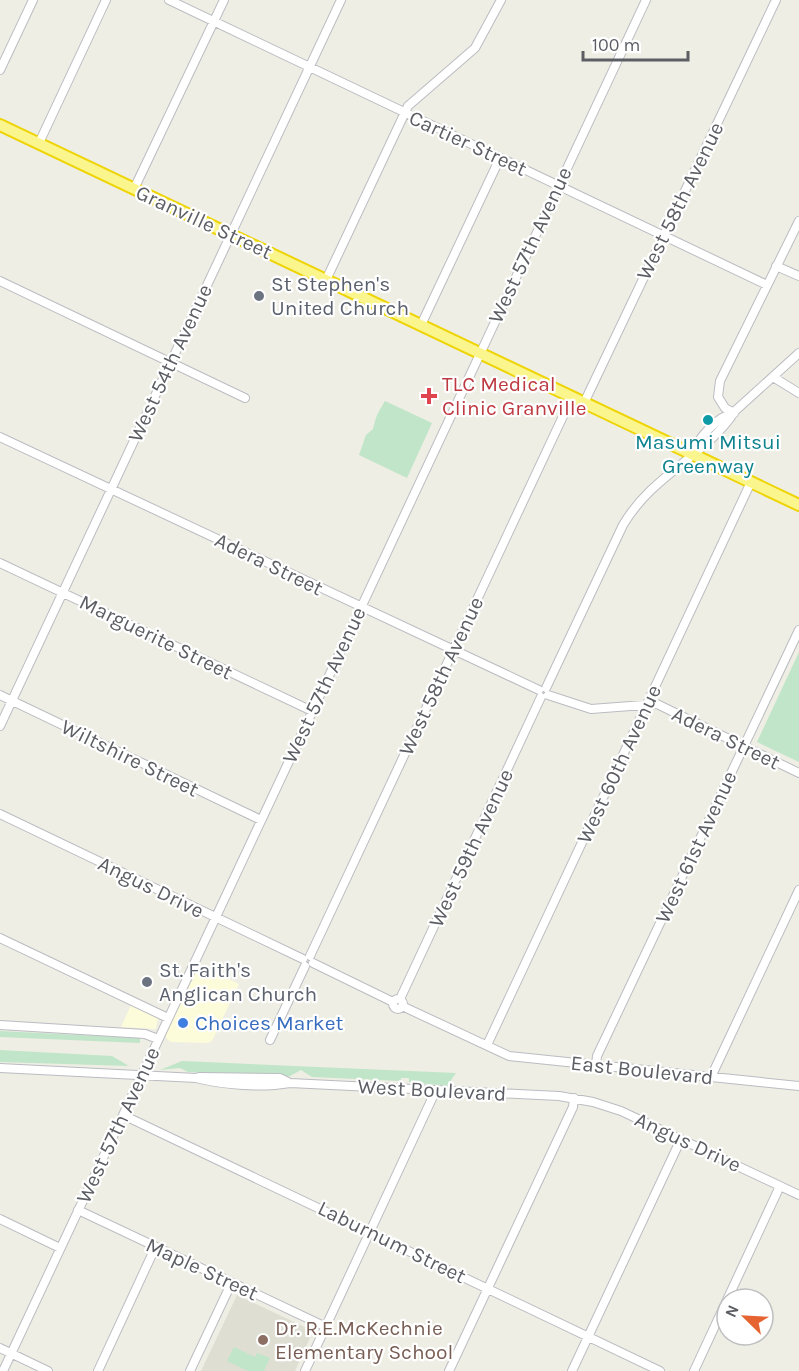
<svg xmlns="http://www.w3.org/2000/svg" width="799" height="1371" viewBox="0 0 799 1371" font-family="Karla,sans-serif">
<rect width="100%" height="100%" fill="#eeeee4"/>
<path fill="#fdfcda" d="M200 965 239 984 212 1041 208 1043 171 1042 166 1038V1032Z
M131 1005 158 1018 156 1029 121 1027Z"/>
<path fill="#deded2" d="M237 1295 313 1331 295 1371H201Z"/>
<path fill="#c1e5c8" d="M385 401 432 423 407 478 359 455 366 435 373 429C377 413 378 413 385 401Z
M799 652V762L757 742Z
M0 1031 140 1038V1043L0 1037Z
M0 1050 112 1056 129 1066 0 1062Z
M182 1061 456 1073 447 1086 409 1082V1078H401V1081L312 1077 301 1070 288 1077 188 1072 180 1068 160 1070Z
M234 1347 255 1357 257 1353 270 1358 264 1371H248L227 1361Z"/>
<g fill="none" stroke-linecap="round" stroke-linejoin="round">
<g stroke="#bbbcc2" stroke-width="10">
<path id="minor" d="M169 0 767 285
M0 70 33 0
M39 143 106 0
M134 189 224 0
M776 266 799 276
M326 280 408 106 475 48 501 0
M0 281 245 398
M421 325 500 158
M773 377 799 393
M584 403 776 0
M734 413 725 408 718 397 720 381 799 221
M0 437 539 690
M691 454C699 438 716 417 734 413
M0 563 312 711
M546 688 623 525C653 474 705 457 735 411L799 353
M0 695 261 820
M548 695 591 709 657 704 799 773
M0 726 341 0
M0 814 303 959
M0 938 168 1018
M310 956 572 397
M313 963 393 1002
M393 1004a5 5 0 1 1 10 0a5 5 0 1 1-10 0Z
M400 999 541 697
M402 1006 509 1056 799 1086
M0 1025 145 1034 158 1039
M270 1040 305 966
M487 1045 751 482
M596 1065 597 1056 799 630
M0 1068 196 1078C224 1085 261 1088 290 1083L559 1096 593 1102 621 1111 799 1195
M199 1077 280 1078 288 1082
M711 1077 799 890
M123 1115 660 1371
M78 1210 326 1327
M0 1219 60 1248
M0 1348 48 1371
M3 1371 646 0
M98 1371 155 1248
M190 1371 231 1284
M305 1371 436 1090
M449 1371 573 1107 574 1098
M572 1371 681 1139
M694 1371 780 1186"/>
</g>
<g stroke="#eed404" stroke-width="14">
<path id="highway" d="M0 125 799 505"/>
</g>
<use href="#minor" stroke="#fff" stroke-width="8"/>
<use href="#highway" stroke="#fbf58e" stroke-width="10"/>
</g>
<g fill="#6b7280" stroke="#fff" stroke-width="2">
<circle cx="259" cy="296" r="6"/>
<circle cx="147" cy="982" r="6"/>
</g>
<path fill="#e0444e" stroke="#fff" stroke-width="2" d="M426 387h6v6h6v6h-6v6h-6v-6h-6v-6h6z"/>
<circle fill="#0f9aa8" stroke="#fff" stroke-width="2" cx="708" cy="420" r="6"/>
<circle fill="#3f7fe0" stroke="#fff" stroke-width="2" cx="183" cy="1023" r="6"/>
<circle fill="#8d6e63" stroke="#fff" stroke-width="2" cx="263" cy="1340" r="6"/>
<g text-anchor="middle" stroke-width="4.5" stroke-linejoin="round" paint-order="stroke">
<g font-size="21" fill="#5c5e64" stroke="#fff">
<text transform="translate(468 143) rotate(25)" y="7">Cartier Street</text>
<text transform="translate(680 201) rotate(-64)" y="7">West 58th Avenue</text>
<text transform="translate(204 222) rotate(25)" y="7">Granville Street</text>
<text transform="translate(530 245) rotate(-65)" y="7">West 57th Avenue</text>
<text transform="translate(170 363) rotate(-65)" y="7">West 54th Avenue</text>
<text transform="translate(269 564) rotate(26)" y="7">Adera Street</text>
<text transform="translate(156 637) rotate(26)" y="7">Marguerite Street</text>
<text transform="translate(441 676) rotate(-65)" y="7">West 58th Avenue</text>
<text transform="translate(324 685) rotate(-65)" y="7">West 57th Avenue</text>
<text transform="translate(726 738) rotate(26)" y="7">Adera Street</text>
<text transform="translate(130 758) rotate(26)" y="7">Wiltshire Street</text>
<text transform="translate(619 764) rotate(-65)" y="7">West 60th Avenue</text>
<text transform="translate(696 847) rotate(-65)" y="7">West 61st Avenue</text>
<text transform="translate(471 848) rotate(-65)" y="7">West 59th Avenue</text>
<text transform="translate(151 887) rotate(26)" y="7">Angus Drive</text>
<text transform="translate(642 1070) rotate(6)" y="7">East Boulevard</text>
<text transform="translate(432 1090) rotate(3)" y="7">West Boulevard</text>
<text transform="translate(118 1125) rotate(-65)" y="7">West 57th Avenue</text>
<text transform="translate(688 1142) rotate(25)" y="7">Angus Drive</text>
<text transform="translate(392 1242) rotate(26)" y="7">Laburnum Street</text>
<text transform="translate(202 1269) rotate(25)" y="7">Maple Street</text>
</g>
<g font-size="21" fill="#5b616d" stroke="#fff" text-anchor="start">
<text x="271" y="291">St Stephen's<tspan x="271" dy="24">United Church</tspan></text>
<text x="159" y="977">St. Faith's<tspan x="159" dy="24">Anglican Church</tspan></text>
</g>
<g font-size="21" fill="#be3a42" stroke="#fff" text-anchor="start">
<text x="442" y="391">TLC Medical<tspan x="442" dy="24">Clinic Granville</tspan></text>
</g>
<g font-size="21" fill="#0d838f" stroke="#fff">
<text x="708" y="449">Masumi Mitsui<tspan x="708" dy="24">Greenway</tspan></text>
</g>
<g font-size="21" fill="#366cbe" stroke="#fff" text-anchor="start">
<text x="195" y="1030">Choices Market</text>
</g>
<g font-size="21" fill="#785e54" stroke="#fff" text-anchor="start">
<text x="275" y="1335">Dr. R.E.McKechnie<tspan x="275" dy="24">Elementary School</tspan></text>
</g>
</g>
<g transform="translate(745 1317) rotate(294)"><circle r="28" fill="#ffffff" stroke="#bebfc1" stroke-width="1.5"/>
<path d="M0-4.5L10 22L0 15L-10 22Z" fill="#e66432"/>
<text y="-9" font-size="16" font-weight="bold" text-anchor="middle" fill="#5c5e64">N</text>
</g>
<path d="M583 51v9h105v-9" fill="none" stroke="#5c5e64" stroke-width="3"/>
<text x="592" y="51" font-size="18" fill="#5c5e64" stroke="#ffffff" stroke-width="4.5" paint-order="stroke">100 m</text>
</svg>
